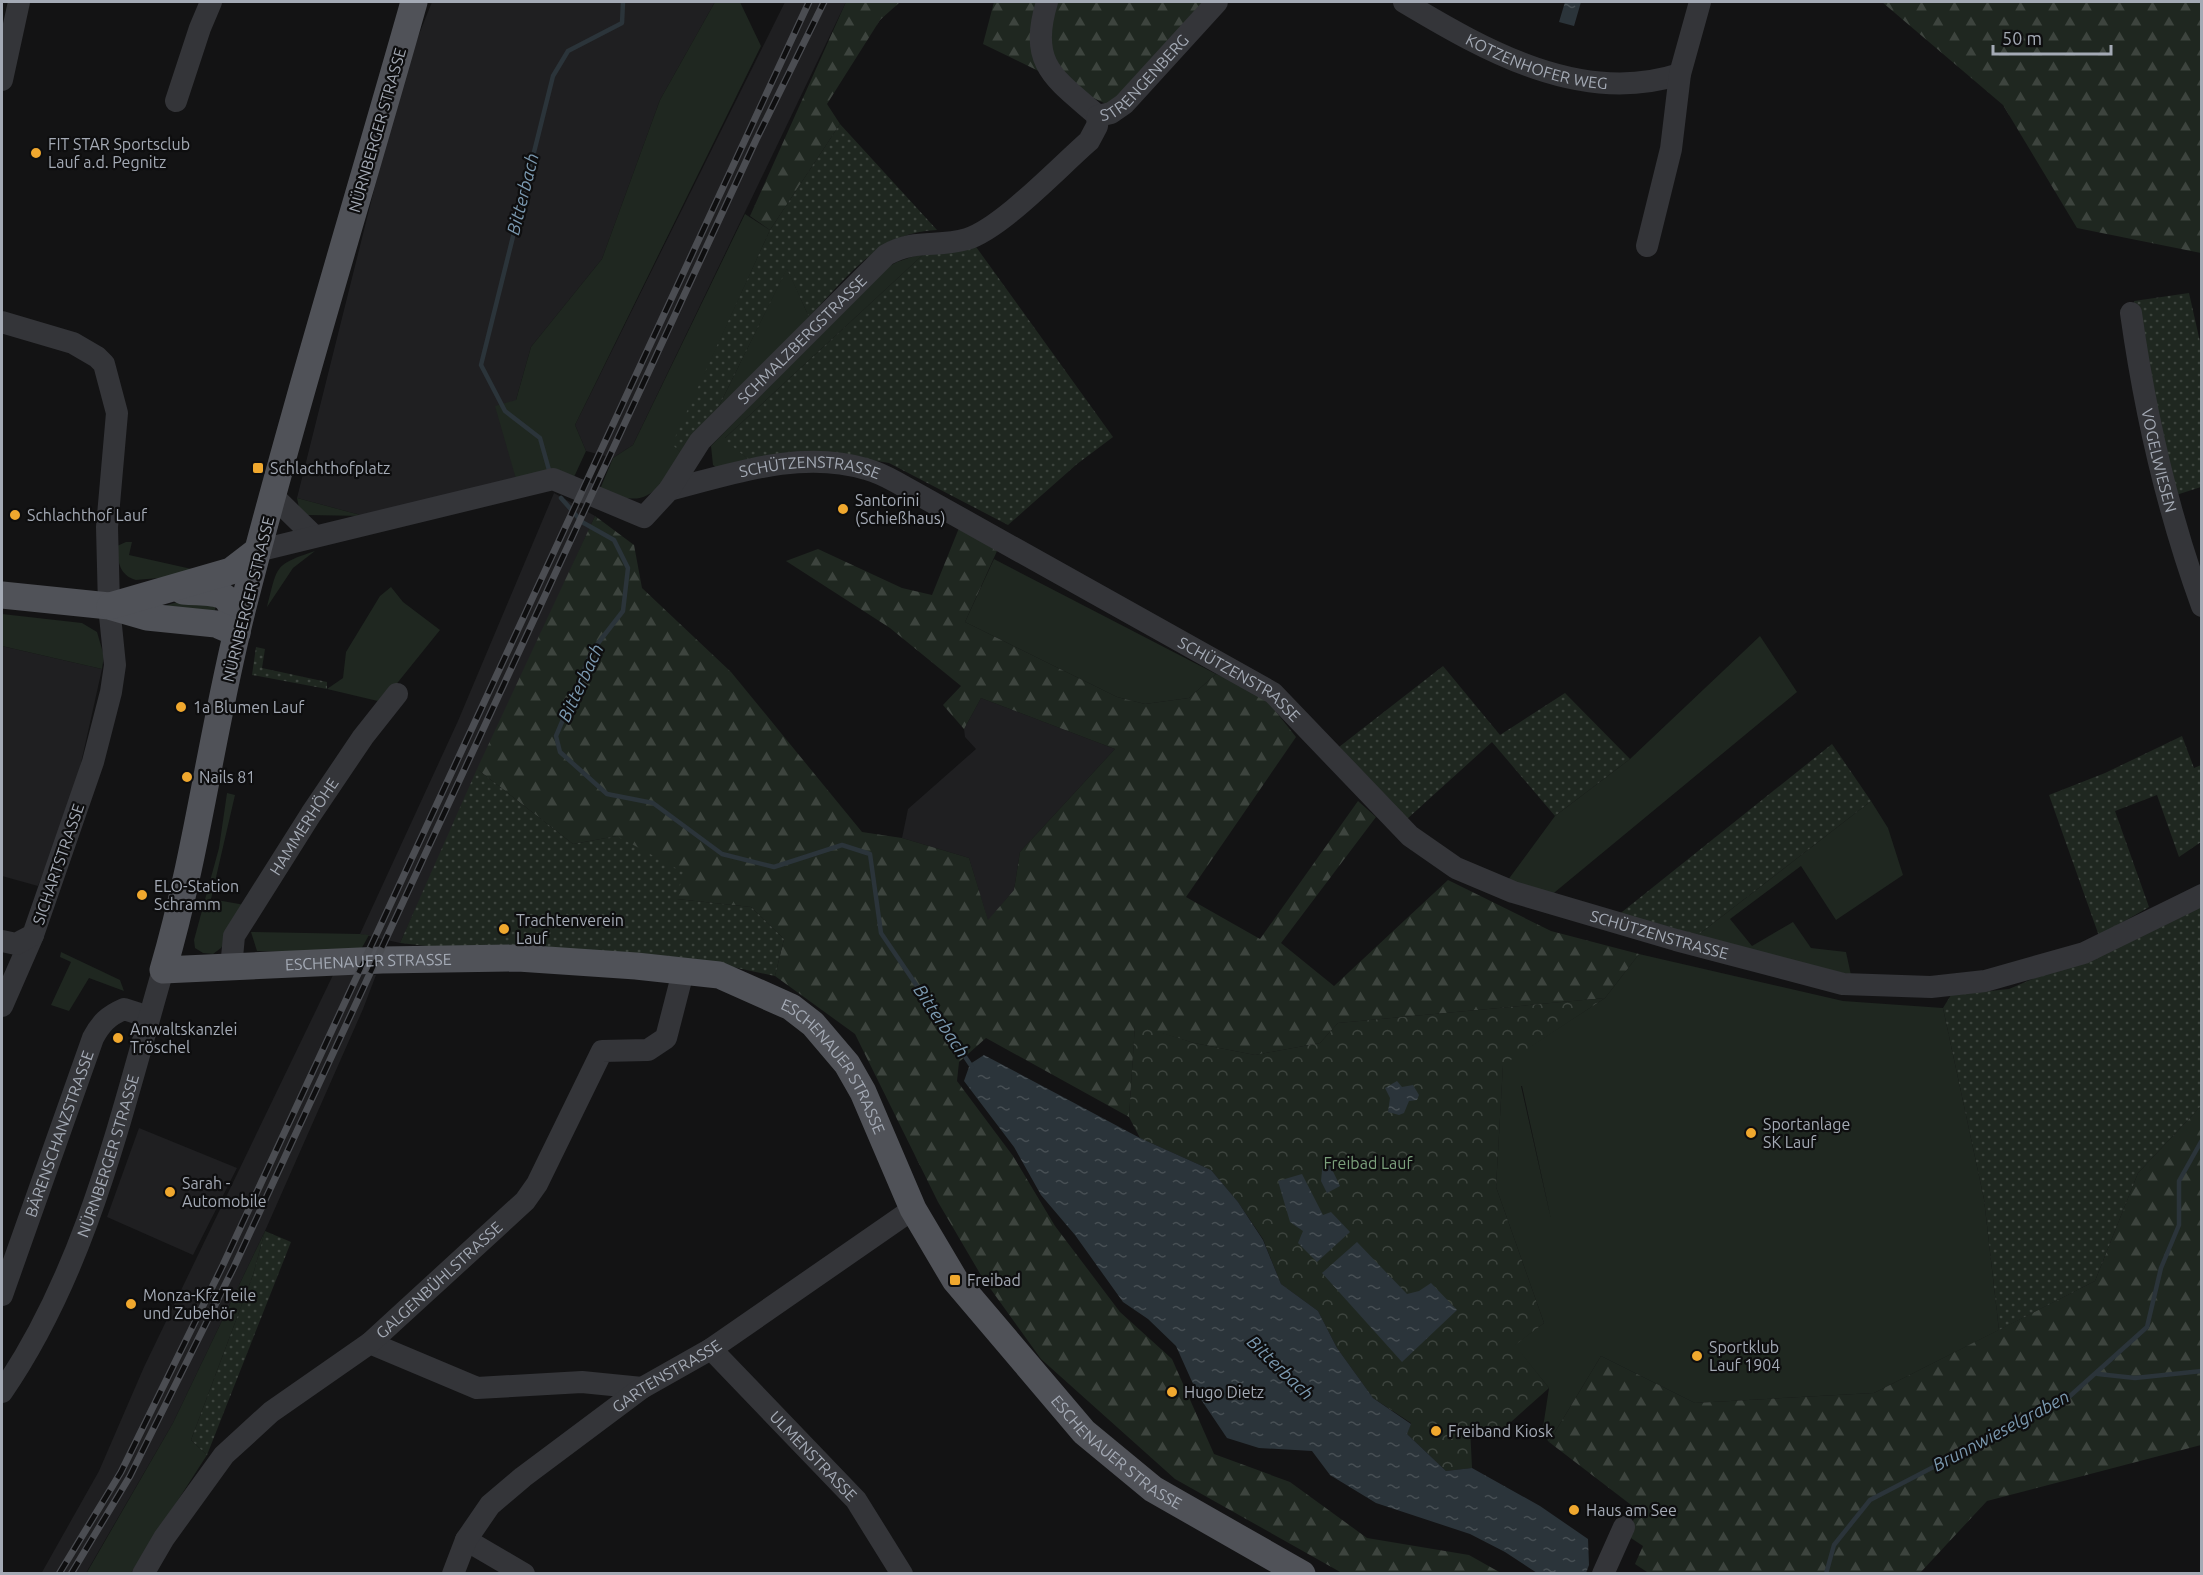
<svg xmlns="http://www.w3.org/2000/svg" width="2203" height="1575" viewBox="0 0 2203 1575" font-family="Ubuntu,sans-serif">
<defs>
<pattern id="forest-firs" width="22" height="20" patternUnits="userSpaceOnUse" patternTransform="scale(1.5)"><rect width="22" height="20" fill="#1f2720"/><path d="M5 1l3.5 6h-7zM16 11l3.5 6h-7z" fill="#3d443e"/></pattern>
<pattern id="park-crowns" width="20" height="18" patternUnits="userSpaceOnUse" patternTransform="scale(1.5)"><rect width="20" height="18" fill="#1f2720"/><path d="M2 6a3 3 0 1 1 6 0M12 15a3 3 0 1 1 6 0" fill="none" stroke="#3d443e"/></pattern>
<pattern id="garden-dots" width="8" height="8" patternUnits="userSpaceOnUse" patternTransform="scale(1.5)"><rect width="8" height="8" fill="#1f2720"/><path d="M2 2h.1M6 6h.1" fill="none" stroke="#3d443e" stroke-width="1.8" stroke-linecap="round"/></pattern>
<pattern id="water-ripples" width="26" height="14" patternUnits="userSpaceOnUse" patternTransform="scale(1.5)"><rect width="26" height="14" fill="#2b343a"/><path d="M2 4q2-2 4 0t4 0M15 11q2-2 4 0t4 0" fill="none" stroke="#474f54"/></pattern>
</defs>
<rect width="100%" height="100%" fill="#131314"/>
<path fill="#1f1f21" d="M432 2H715L660 100 602 259 531 347 516 400V479L364 516 297 498 403 74Z
M785 2H846L633 445 613 458 586 451 575 425Z
M554 493 595 516 400 943 360 934 458 721Z
M2 646 102 669 73 799 38 886 2 876Z
M981 698 1115 749 1020 852 1014 890 988 921 969 858 902 838 908 809 976 749 965 737 964 729Z
M333 975H376L363 1009 265 1231 173 1423 86 1573 41 1574 99 1471 144 1367Z
M139 1128 237 1168 193 1255 107 1217Z"/>
<path fill="#1f2720" fill-rule="evenodd" d="M715 2H740L761 46 575 425 586 451 574 477 516 479 495 406 516 400 531 347 602 259 660 100Z
M745 214 770 230 673 444 682 454C656 491 649 512 600 489L613 458 633 445Z
M926 252 725 438 748 459 719 470 713 465 711 446 882 270 897 262Z
M787 268 809 317 714 416Z
M297 498 364 516 307 515 299 508Z
M126 542H132L129 555 205 572 207 564 222 567 204 574 136 580C119 575 118 562 117 546Z
M315 551 293 568 267 607C278 566 273 565 315 551Z
M994 559 1216 674 1189 698 1145 704 1117 697 965 622Z
M391 587 403 602 440 630 382 702 327 689 343 678 346 652 380 596Z
M194 597 217 599 214 615 164 606Z
M2 614 82 623 97 632 104 656 102 669 2 646Z
M1760 636 1797 692 1549 897 1505 884 1555 816 1630 759Z
M227 793 235 795 211 899 245 905 221 948 213 954 203 953 195 948 194 940 219 848Z
M1871 801 1888 828 1903 875 1836 920 1801 866 1730 919 1752 946 1793 922 1811 948 1846 952 1851 975 1694 938Z
M251 932 360 934 369 935 359 953 257 951Z
M61 952 120 980 124 991 89 978 69 1011 51 1005 71 962 60 957Z
M1639 954 1843 1001 1943 1008 1984 1199 1999 1330 1874 1393 1695 1403 1601 1356 1549 1442 1542 1434 1549 1388 1514 1345 1544 1323 1496 1187 1503 1064 1605 998ZM1521 1086H1522L1551 1219 1548 1206Z
M265 1231 253 1275 191 1440 207 1455 131 1573 86 1574 173 1423Z"/>
<path fill="url(#forest-firs)" d="M846 2H900L880 20 827 104 840 124 770 230 750 216Z
M994 2H1205L1112 107 983 44Z
M1882 2H2201V253L2077 228 2003 105Z
M595 516 634 545 642 588 731 672 862 832 902 838 969 858 988 920 1014 890 1020 852 1115 749 981 698 964 729 943 705 961 686 890 628 786 561 818 549 902 588 932 595 959 528 997 551 965 622 1117 697 1145 704 1189 698 1216 674 1261 693 1296 737 1186 897 1260 939 1358 801 1376 817 1281 943 1334 986 1448 880 1551 931 1639 954 1605 998 1338 1023 1320 1043 1255 1055 1194 1043 1135 1025 1129 1117 986 1038 959 1062 957 1081 1013 1156 1055 1226 1120 1312 1172 1359 1214 1454 1290 1482 1367 1538 1469 1555 1501 1573H1342L1175 1479 1041 1359 982 1277 938 1202 855 1034 775 976 784 939 751 907 677 899 617 836 573 844 477 769Z
M2201 1106V1445L1987 1501 1920 1573 1650 1574 1635 1564 1643 1546 1625 1534 1639 1511 1549 1442 1601 1356 1695 1403 1874 1393 2095 1281 2138 1173Z"/>
<path fill="url(#park-crowns)" d="M1605 998 1503 1065 1496 1187 1544 1323 1515 1345 1549 1388 1502 1430 1470 1427 1472 1468 1446 1471 1407 1434 1411 1423 1373 1398 1337 1348 1318 1311 1281 1284 1263 1239 1238 1202 1211 1170 1140 1138 1129 1117 1135 1024 1194 1043 1255 1055 1320 1043 1338 1023Z"/>
<path fill="url(#garden-dots)" d="M840 124 937 230C880 231 845 279 809 317L787 269 714 416 682 454 672 444 770 230Z
M974 244 1113 437 1077 464 1008 525 889 463 842 455 748 459 724 439 926 252Z
M2189 293 2201 346V487L2173 496 2147 398 2134 301Z
M256 647 265 649 262 668 327 682V689L252 675Z
M1443 666 1500 735 1565 693 1630 759 1555 816 1492 742 1407 819 1339 747Z
M2182 736 2194 768 2201 765V842L2179 857 2157 795 2115 811 2149 907 2099 936 2049 795 2105 773Z
M1832 744 1871 801 1694 938 1617 916Z
M477 769 573 844 617 836 683 872 677 899 751 907 784 939 775 976 728 966 463 950 400 943Z
M2201 907V1106L2138 1173 2095 1281 1999 1330 1984 1199 1943 1008 1951 995 2009 989Z
M265 1231 291 1242 207 1455 191 1440 253 1275Z"/>
<path fill="url(#water-ripples)" d="M1565 2H1581L1574 26 1559 22Z
M984 1055 1140 1138 1211 1170 1238 1202 1263 1240 1281 1284 1318 1311 1337 1348 1373 1398 1411 1424 1407 1434 1446 1471 1472 1468 1540 1506 1588 1539 1589 1565 1586 1573H1537L1505 1552 1470 1534 1376 1503 1330 1475 1312 1451 1259 1448 1227 1438 1198 1395 1176 1346 1148 1319 1123 1302 1075 1235 1041 1195 1014 1147 964 1081 970 1064Z
M1397 1081 1402 1087 1413 1085 1419 1095 1417 1100 1409 1101 1404 1113 1399 1115 1388 1112 1390 1098 1385 1088Z
M1323 1161H1328L1340 1186 1327 1193 1321 1181Z
M1302 1174 1323 1215 1331 1212 1350 1232 1317 1262 1298 1243 1303 1231 1290 1222 1278 1181Z
M1357 1242 1407 1294 1419 1291 1431 1283 1457 1310 1402 1362 1322 1273Z"/>
<g fill="none" stroke-linecap="round" stroke-linejoin="round">
<path stroke="#2b343a" stroke-width="4.5" d="M549 470 540 438 505 411 481 365 553 76 568 51 622 23 623 2
M561 498 582 522 614 540 628 568 623 611 592 651 556 736 560 752 607 794 653 803 722 854 774 867 842 845 870 854 881 933 972 1067
M2098 1374 2135 1378 2202 1371
M1826 1574 1834 1545 1870 1500 2070 1396 2147 1327 2161 1268 2179 1225V1181L2202 1140"/>
<g stroke="#343539" stroke-width="22">
<path d="M1047 2C1028 64 1054 78 1098 116"/>
<path id="s1" d="M1404 2C1486 51 1582 106 1680 74"/>
<path d="M2 80 19 2"/>
<path d="M176 101 200 28 211 2"/>
<path d="M1647 246 1671 149 1680 74 1700 2"/>
<path id="s2" d="M2131 313C2145 413 2167 510 2202 606"/>
<path d="M2 322 73 343 97 357 104 364 117 413 107 527 109 606 115 665 111 692 93 762 33 935 2 1006"/>
<path id="s3" d="M669 490C732 474 801 449 866 469 877 472 887 477 896 482L1273 693 1410 836 1456 868 1513 892 1676 940 1843 984 1931 987 1985 981 2084 953 2202 895"/>
<path d="M274 497 314 536"/>
<path id="s4" d="M257 551 553 479 644 517 669 490 700 441 886 255C916 238 937 248 967 239 1002 228 1059 167 1089 141L1097 126 1098 116 1111 113 1124 104 1217 2"/>
<path d="M2 941 16 944 33 935"/>
<path id="s5" d="M231 968 234 936 311 814 363 737 397 694"/>
<path id="s6" d="M2 1295 93 1038C101 1023 108 1016 124 1009L149 1017"/>
<path d="M370 1343 477 1388 582 1382 642 1388"/>
<path id="s7" d="M711 1349 856 1500 902 1574"/>
<path id="s8" d="M2 1392C88 1267 121 1114 163 970"/>
<path d="M466 1540 524 1574"/>
<path id="s9" d="M143 1574 164 1538 224 1455 271 1412 370 1343 525 1201 537 1184 602 1051 648 1050 666 1038 683 972"/>
<path id="s10" d="M453 1574 466 1540 490 1505 523 1477 642 1388 711 1349 913 1209"/>
<path d="M1603 1574 1624 1527"/>
</g>
<g stroke="#505258" stroke-width="27">
<path id="s11" d="M414 2C357 203 295 404 243 607 212 727 198 851 163 970L382 960 518 958 636 966 719 975 791 1007 813 1024 847 1064 863 1092 913 1209 955 1280 1084 1432 1153 1489 1302 1574"/>
<path d="M183 591C224 594 230 588 237 631"/>
<path d="M2 595 109 606 147 617 216 624 237 633"/>
<path d="M110 606 231 571 257 551"/>
</g>
<g stroke="#4b4d52" stroke-width="7">
<path id="rail" d="M59 1574 121 1472 223 1265 809 2
M71 1574 130 1476 234 1267 756 140 824 2"/>
</g>
<use href="#rail" stroke="#0e0e0f" stroke-width="4.5" stroke-dasharray="14" stroke-linecap="butt"/>
</g>
<g fill="#f0a82e" stroke="#0e0e0f" stroke-width="2">
<circle cx="36" cy="153" r="6"/>
<rect x="252" y="462" width="12" height="12" rx="3"/>
<circle cx="843" cy="509" r="6"/>
<circle cx="15" cy="515" r="6"/>
<circle cx="181" cy="707" r="6"/>
<circle cx="187" cy="777" r="6"/>
<circle cx="142" cy="895" r="6"/>
<circle cx="504" cy="929" r="6"/>
<circle cx="118" cy="1038" r="6"/>
<circle cx="1751" cy="1133" r="6"/>
<circle cx="170" cy="1192" r="6"/>
<rect x="949" y="1274" width="12" height="12" rx="3"/>
<circle cx="131" cy="1304" r="6"/>
<circle cx="1697" cy="1356" r="6"/>
<circle cx="1172" cy="1392" r="6"/>
<circle cx="1436" cy="1431" r="6"/>
<circle cx="1574" cy="1510" r="6"/>
</g>
<g text-anchor="middle" stroke-width="4.5" stroke-linejoin="round" paint-order="stroke">
<g font-size="16" fill="#a4aab5" stroke="#0e0e0f">
<text dy="6" stroke="none"><textPath href="#s1" startOffset="147">KOTZENHOFER WEG</textPath></text>
<text dy="6" stroke="none"><textPath href="#s4" startOffset="1090">STRENGENBERG</textPath></text>
<text transform="translate(377 130) rotate(-74)" y="6">NÜRNBERGER STRASSE</text>
<text dy="6" stroke="none"><textPath href="#s4" startOffset="642">SCHMALZBERGSTRASSE</textPath></text>
<text dy="6" stroke="none"><textPath href="#s2" startOffset="150">VOGELWIESEN</textPath></text>
<text dy="6" stroke="none"><textPath href="#s3" startOffset="144">SCHÜTZENSTRASSE</textPath></text>
<text transform="translate(248 599) rotate(-76)" y="6">NÜRNBERGER STRASSE</text>
<text dy="6" stroke="none"><textPath href="#s3" startOffset="630">SCHÜTZENSTRASSE</textPath></text>
<text dy="6" stroke="none"><textPath href="#s5" startOffset="162">HAMMERHÖHE</textPath></text>
<text transform="translate(58 864) rotate(-71)" y="6">SICHARTSTRASSE</text>
<text dy="6" stroke="none"><textPath href="#s3" startOffset="1134">SCHÜTZENSTRASSE</textPath></text>
<text dy="6" stroke="none"><textPath href="#s11" startOffset="1206">ESCHENAUER STRASSE</textPath></text>
<text dy="6" stroke="none"><textPath href="#s11" startOffset="1710">ESCHENAUER STRASSE</textPath></text>
<text dy="6" stroke="none"><textPath href="#s6" startOffset="171">BÄRENSCHANZSTRASSE</textPath></text>
<text dy="6" stroke="none"><textPath href="#s8" startOffset="260">NÜRNBERGER STRASSE</textPath></text>
<text dy="6" stroke="none"><textPath href="#s9" startOffset="422">GALGENBÜHLSTRASSE</textPath></text>
<text dy="6" stroke="none"><textPath href="#s10" startOffset="298">GARTENSTRASSE</textPath></text>
<text dy="6" stroke="none"><textPath href="#s11" startOffset="2196">ESCHENAUER STRASSE</textPath></text>
<text dy="6" stroke="none"><textPath href="#s7" startOffset="148">ULMENSTRASSE</textPath></text>
</g>
<g font-size="16" fill="#a4aab5" stroke="#0e0e0f" text-anchor="start">
<text x="48" y="150">FIT STAR Sportsclub<tspan x="48" dy="18">Lauf a.d. Pegnitz</tspan></text>
<text x="270" y="474">Schlachthofplatz</text>
<text x="855" y="506">Santorini<tspan x="855" dy="18">(Schießhaus)</tspan></text>
<text x="27" y="521">Schlachthof Lauf</text>
<text x="193" y="713">1a Blumen Lauf</text>
<text x="199" y="783">Nails 81</text>
<text x="154" y="892">ELO-Station<tspan x="154" dy="18">Schramm</tspan></text>
<text x="516" y="926">Trachtenverein<tspan x="516" dy="18">Lauf</tspan></text>
<text x="130" y="1035">Anwaltskanzlei<tspan x="130" dy="18">Tröschel</tspan></text>
<text x="1763" y="1130">Sportanlage<tspan x="1763" dy="18">SK Lauf</tspan></text>
<text x="182" y="1189">Sarah -<tspan x="182" dy="18">Automobile</tspan></text>
<text x="967" y="1286">Freibad</text>
<text x="143" y="1301">Monza-Kfz Teile<tspan x="143" dy="18">und Zubehör</tspan></text>
<text x="1709" y="1353">Sportklub<tspan x="1709" dy="18">Lauf 1904</tspan></text>
<text x="1184" y="1398">Hugo Dietz</text>
<text x="1448" y="1437">Freiband Kiosk</text>
<text x="1586" y="1516">Haus am See</text>
</g>
<g font-size="16" fill="#7ba07c" stroke="#0e0e0f">
<text x="1368" y="1169">Freibad Lauf</text>
</g>
<g font-size="18" font-style="italic" fill="#7b99b0" stroke="#0e0e0f">
<text transform="translate(523 194) rotate(-76)" y="6">Bitterbach</text>
<text transform="translate(581 683) rotate(-65)" y="6">Bitterbach</text>
<text transform="translate(941 1021) rotate(56)" y="6">Bitterbach</text>
<text transform="translate(1280 1368) rotate(44)" y="6">Bitterbach</text>
<text transform="translate(2001 1431) rotate(-28)" y="6">Brunnwieselgraben</text>
</g>
</g>
<rect width="2203" height="1575" fill="none" stroke="#a4aab5" stroke-width="6"/>
<path d="M1993 45v9h118v-9" fill="none" stroke="#a4aab5" stroke-width="3"/>
<text x="2002" y="45" font-size="18" fill="#a4aab5" stroke="#0e0e0f" stroke-width="4.5" paint-order="stroke">50 m</text>
</svg>
